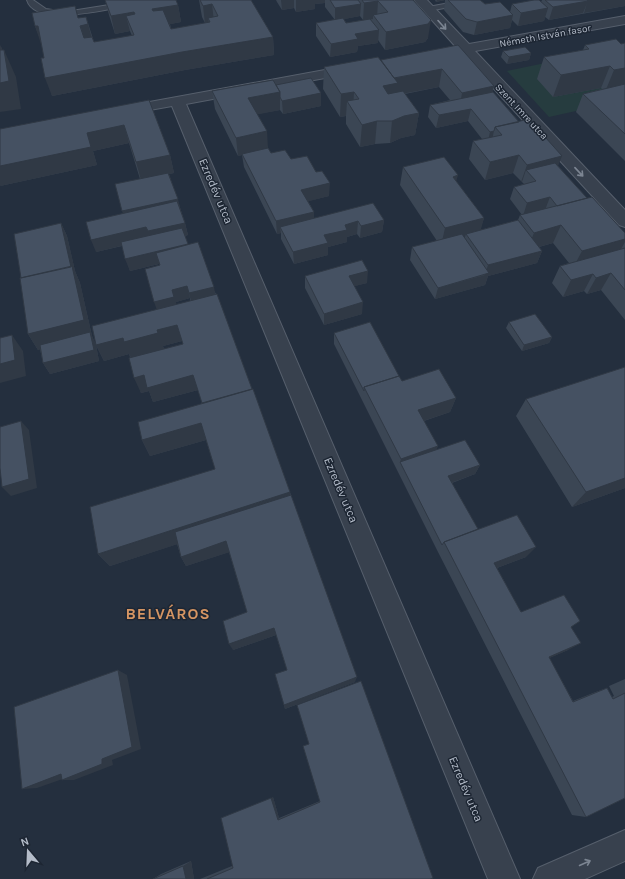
<svg xmlns="http://www.w3.org/2000/svg" width="625" height="879" viewBox="0 0 625 879" font-family="Karla,sans-serif">
<rect width="100%" height="100%" fill="#242f3e"/>
<path fill="#263c3f" d="M617 48 625 100 549 117 507 71Z"/>
<g fill="none" stroke-linecap="round" stroke-linejoin="round">
<g stroke="#565f6c" stroke-width="2">
<path id="service" d="M27 0H33L46 9 65 12 122 3 125 5 122 7C102 10 35 27 27 0Z
M466 0H480L477 2 428 11 425 9 428 7Z"/>
</g>
<g stroke="#565f6c" stroke-width="2">
<path id="minor" d="M414 0H427L469 44 625 16V24L475 51 625 210V227L619 225 462 54 433 59 428 58 426 55 428 52 456 47Z
M352 65 357 66 359 69 357 72 186 104 520 879H488L172 106 122 115 117 114 115 111 117 108 122 107Z
M625 830V861L585 879H533L538 868Z"/>
</g>
<use href="#service" fill="#38414e" fill-rule="evenodd"/>
<use href="#minor" fill="#38414e" fill-rule="evenodd"/>
</g>
<path fill="#3b4654" fill-rule="evenodd" d="M105 0 178 5 181 22 170 24 171 29 205 23 202 17 199 0H251L273 37 274 55 185 70 52 96 42 44 35 26 86 17 94 42 132 36 130 31 115 34 109 15Z
M276 0H413L428 38 425 42 385 50 378 40V43L358 46 357 52 330 57 316 36V23L335 20 325 7V3L315 4V9L296 12 294 8 282 10 277 2ZM360 16 363 20 346 23 344 19Z
M435 0H480L485 4 510 12 512 4 541 2 542 0H625V6L549 20 545 17 544 21 518 26 512 20 510 28 474 35 463 32 444 10 445 0 436 2Z
M625 43V161L576 112 583 94 602 89 601 88 553 97 537 79 544 57 583 50 585 45 621 44Z
M458 45 493 92 558 166 587 198 625 233V320L601 290 587 294 584 291 563 297 552 283 560 266 569 263 553 243 539 247 542 251 537 263 488 276 485 285 435 299 410 260 412 247 437 241 400 185 403 167 456 181 484 218 480 230 518 220 520 215H522L510 199 514 187 524 184 513 173 485 180 469 159 473 141 482 139 468 121 436 128 428 117 430 105 450 100 439 87 405 94 419 113 415 135 401 138 390 143 375 144 360 147 346 124V116L340 117 323 89 324 67 381 60Z
M503 51 531 53 529 60 507 64 501 57Z
M276 85 321 106 283 114 280 110 257 114 268 148 271 153 291 159 329 196 308 201 314 212V218L384 220 382 232 360 238 357 234 347 237V242L328 247V255L294 264 281 239V233L277 234 244 167 242 155 238 156 215 109 212 91Z
M149 100 170 155 174 173 169 174 185 223 188 235 185 236 188 245 216 294 252 389 290 492 291 495 355 682 285 709 284 705 287 670 276 635 233 650 247 612 229 552 186 566 181 557 177 544 110 566 98 554 215 469 206 440 150 456 142 440 202 403 198 390 153 402 149 391 141 393 129 354 104 361 96 345 99 361 50 374 43 363 40 349 38 350 28 334 21 278 61 223 67 236 75 271 80 283 92 336 95 343 157 310 160 265 159 264 130 271 122 246 96 252 123 213 140 179 129 143 93 151 97 165 0 186ZM190 298V301L176 305V302ZM182 341 183 344 164 349 163 346Z
M305 276 367 283 354 286 362 314 324 325 305 288Z
M509 322 552 337 549 343 522 351 506 328Z
M334 333 402 381 456 398 450 412 424 421 436 450 480 465 475 474 452 483 478 529 526 557 497 568 521 612 571 627 568 650 549 658 573 701 593 693 607 688 612 697 614 696 609 686 625 679V798L586 817 572 815 438 552 334 344Z
M526 399 625 488 572 507 516 416Z
M297 705 430 879H200L232 866 273 797 279 818 320 801 309 744Z
M191 861 194 879H153L161 874Z"/>
<path fill="#303945" d="M281 0H294V8L282 10Z
M296 0H325V3L315 4V9L296 12Z
M437 0H445L436 2Z
M588 0H625V6L584 13Z
M378 1 377 18 373 15V19L363 21 364 3Z
M588 1 583 13 549 20 553 7Z
M212 4 214 22 208 18 209 23 205 24 203 6Z
M361 4 360 16 335 21V8Z
M178 5 181 22 156 27 152 9Z
M75 6 81 26 86 17 93 42 89 56Z
M548 8 544 21 518 26 521 13Z
M134 12 138 30 126 16 130 31 115 34 111 16Z
M513 15 510 28 474 35 477 22Z
M431 20 428 38 425 42 385 50 386 32Z
M35 26H38L44 44H41Z
M379 30 378 43 358 46 357 52 330 57 331 44 355 34Z
M273 37 274 55 185 70 52 96 45 78 182 52Z
M0 45 2 48 4 65 0 66Z
M4 50 16 77 21 109 0 112V83Z
M531 53 529 60 507 64 509 57Z
M610 66 601 88 553 97 561 75Z
M625 68V88L605 92 614 70Z
M442 69 439 87 396 95 395 105 383 86 391 79Z
M494 86 490 104 459 111 462 93Z
M280 92V110L250 116 248 98Z
M354 92 353 111 347 101 346 116 340 117 341 94Z
M321 93V106L283 114 282 101Z
M471 109 468 121 436 128 439 115Z
M419 113 415 135 401 138 390 143 392 121 404 116Z
M377 121 375 144 360 147 362 125Z
M124 125 129 143 93 151 97 165 0 186V166L87 133Z
M267 131 268 149 238 156 236 138Z
M494 131 491 144 487 145 490 132Z
M170 155 174 173 141 180 136 162Z
M519 155 513 173 485 180 490 162Z
M562 156 555 174 526 170 522 182H521L527 165Z
M458 175 453 193V177Z
M330 183 329 196 302 203 301 190Z
M550 197 545 210 523 216 527 203Z
M178 199 181 211 127 224 122 211Z
M314 212V224L280 227 281 233 277 234 276 221Z
M484 218 479 236 466 234 464 240 441 246 445 228Z
M384 220 382 232 360 238 361 226Z
M358 221 357 234 347 237V242L328 247V255L294 264 293 252 345 225Z
M61 223 67 236 75 271 80 283 92 336 96 344 123 338 177 325 182 341 163 346 164 349 131 358 129 354 104 361 96 345 99 361 50 374 43 363 91 336 38 350 28 334V292Z
M185 223 188 235 151 244 150 239 96 252 91 240 146 227Z
M561 225 553 243 527 250 534 233Z
M625 239V242L617 256 573 268 582 251Z
M188 244 191 256 130 271 125 259Z
M542 251 537 263 488 276 485 285 435 299 438 288 485 275 488 265Z
M368 271 367 283 348 288 349 276Z
M611 273 601 290 587 294 596 278Z
M593 274 584 291 563 297 571 280Z
M187 286 190 298 176 302 177 308 158 313 154 302 172 290Z
M214 287 216 299 192 305 189 293Z
M363 302 362 314 324 325V314Z
M12 335 23 351 26 376 0 383V364Z
M552 337 549 343 522 351 524 345Z
M144 375H193L198 390 153 402 149 391 141 393 134 378Z
M456 398 450 412 414 424 418 410Z
M21 421 29 430 37 488 11 496 2 487Z
M201 423 206 440 150 456 142 440Z
M438 446 433 459 400 462 401 459Z
M480 465 475 474 445 485 448 476Z
M625 478V488L572 507 586 492Z
M290 492 292 507 110 566 98 554Z
M226 541 230 552 186 566 181 557Z
M536 547 526 557 486 572 494 563Z
M274 628 276 635 233 650 229 644Z
M581 643 568 650 538 663 549 657Z
M118 670 127 675 141 749 112 760 113 765 74 780H62L102 759Z
M357 677 355 682 285 709 284 705Z
M61 774 74 775 37 788 22 789Z
M273 797 279 818 278 820 271 798Z
M191 861 194 879H186L183 866Z"/>
<path fill="#455162" stroke="#303945" d="M105 0H176L178 5 152 9 153 11 163 10 171 29 210 22 208 18 218 16 212 4 203 6 200 0H251L273 37 182 52 45 78 41 58H44L38 26H35L32 13 75 6 78 18 86 17 88 24 80 26 84 38 92 37 94 42 134 35 126 16 135 14 134 12 111 16Z
M330 0H358L361 4 335 8Z
M362 0H413L431 20 428 24 386 32 373 15 388 12 378 1 364 3Z
M448 0H480L485 4 500 2 513 15 477 22 466 19Z
M534 0H539L548 8 521 13 512 4Z
M545 0H587L588 1 553 7Z
M343 18 346 23 370 19 379 30 355 34 358 39 331 44 316 23Z
M616 39 621 44 625 43V68L614 70 610 66 561 75 544 57 589 49 585 45Z
M458 45 494 86 462 93 442 69 394 78 381 60Z
M525 47 531 53 509 57 503 51Z
M0 50H4L9 81 0 83Z
M378 57 398 83 383 86 388 94 403 91 419 113 404 116 392 121H377L362 125 347 101 359 99 354 92 341 94 324 67Z
M311 78 321 93 282 101 280 97V92L276 85Z
M273 80 280 92 248 98 267 131 236 138 212 91Z
M625 84V134L583 94Z
M493 92 519 122 495 127 494 131 490 132 471 109 439 115 430 105Z
M149 100 170 155 136 162 124 125 87 133 91 147 0 166V129Z
M529 119 562 156 527 165 519 155 490 162 473 141 502 135 495 127Z
M268 148 271 153 285 150 291 159 307 156 316 172 322 171 330 183 301 190 314 212 276 221 242 154Z
M444 157 458 175 453 177 484 218 445 228 403 167Z
M555 163 587 198 557 206 550 197 527 203 514 187 536 181 526 170Z
M168 173 178 199 122 211 115 184Z
M592 197 625 233V239L582 251 561 225 534 233 520 215Z
M177 201 185 223 148 231 146 227 91 240 86 222Z
M373 203 384 220 361 226 358 221 345 225 347 230 324 235 328 243 293 252 280 227Z
M518 220 542 251 488 265 466 234Z
M61 223 71 267 21 278 14 234Z
M182 228 188 244 125 259 121 242Z
M462 234 489 273 438 288 412 247Z
M198 242 214 287 189 293 187 286 172 290 174 297 154 302 145 269 160 265 156 253Z
M625 248V290L611 273 596 278 593 274 571 280 560 266Z
M362 260 368 271 349 276 363 302 324 314 305 276Z
M72 266 84 320 28 334 20 278Z
M217 294 252 389 202 403 193 375 147 388 144 375 134 378 129 358 183 344 177 325 157 330 158 333 124 342 123 338 96 345 92 326Z
M535 314 552 337 524 345 509 322Z
M370 322 399 376 364 387V391L334 333Z
M90 332 94 350 43 363 40 345Z
M12 335 15 360 0 364V338Z
M625 367V478L586 492 526 399Z
M439 369 456 398 418 410 438 446 401 459 364 387 399 376 402 381Z
M253 389 290 492 98 554 90 507 215 469 201 423 142 440 138 422Z
M21 421 29 479 2 487 0 468V427Z
M465 440 480 465 448 476 478 529 444 542 442 545 400 462Z
M291 495 357 677 284 705 275 674 287 670 274 628 229 644 223 621 247 612 226 541 181 557 175 532Z
M517 515 536 547 494 563 521 612 564 595 580 621 571 627 581 643 549 657 573 702 607 688 613 699 625 693V798L586 817 444 542Z
M118 670 132 747 102 759V764L62 780 61 774 22 789 14 707Z
M361 681 433 878 430 879H207L233 868 221 818 271 798 278 820 320 802 303 746 309 744 297 705Z
M183 866 186 879H153Z"/>
<defs><path id="oneway-shaft" d="M-6 0H5M1.5-3L5.5 0L1.5 3" fill="none" stroke-width="1.6" stroke-linecap="round" stroke-linejoin="round"/></defs>
<g stroke="#7c8592">
<use href="#oneway-shaft" transform="translate(442 25) rotate(48)"/>
<use href="#oneway-shaft" transform="translate(579 172) rotate(47)"/>
<use href="#oneway-shaft" transform="translate(585 863) rotate(-24)"/>
</g>
<g text-anchor="middle" stroke-width="3" stroke-linejoin="round" paint-order="stroke">
<g font-size="10" fill="#b4bcc9" stroke="#1d2633">
<text transform="translate(545 35) rotate(-10)" y="4">Németh István fasor</text>
<text transform="translate(522 111) rotate(47)" y="4">Szent Imre utca</text>
</g>
<g font-size="12" fill="#b4bcc9" stroke="#1d2633">
<text transform="translate(216 191) rotate(67)" y="4">Ezredév utca</text>
<text transform="translate(341 490) rotate(67)" y="4">Ezredév utca</text>
<text transform="translate(466 789) rotate(67)" y="4">Ezredév utca</text>
</g>
<g font-size="16" font-weight="bold" letter-spacing="1" fill="#d59563" stroke="#1d2633">
<text x="168" y="619">BELVÁROS</text>
</g>
</g>
<g transform="translate(28 851) rotate(341)" stroke="#1d2633" stroke-width="3" paint-order="stroke">
<path d="M0-3L7 15L0 10L-7 15Z" fill="#b4bcc9"/>
<text y="-6" font-size="11" font-weight="bold" text-anchor="middle" fill="#b4bcc9">N</text>
</g>
</svg>
